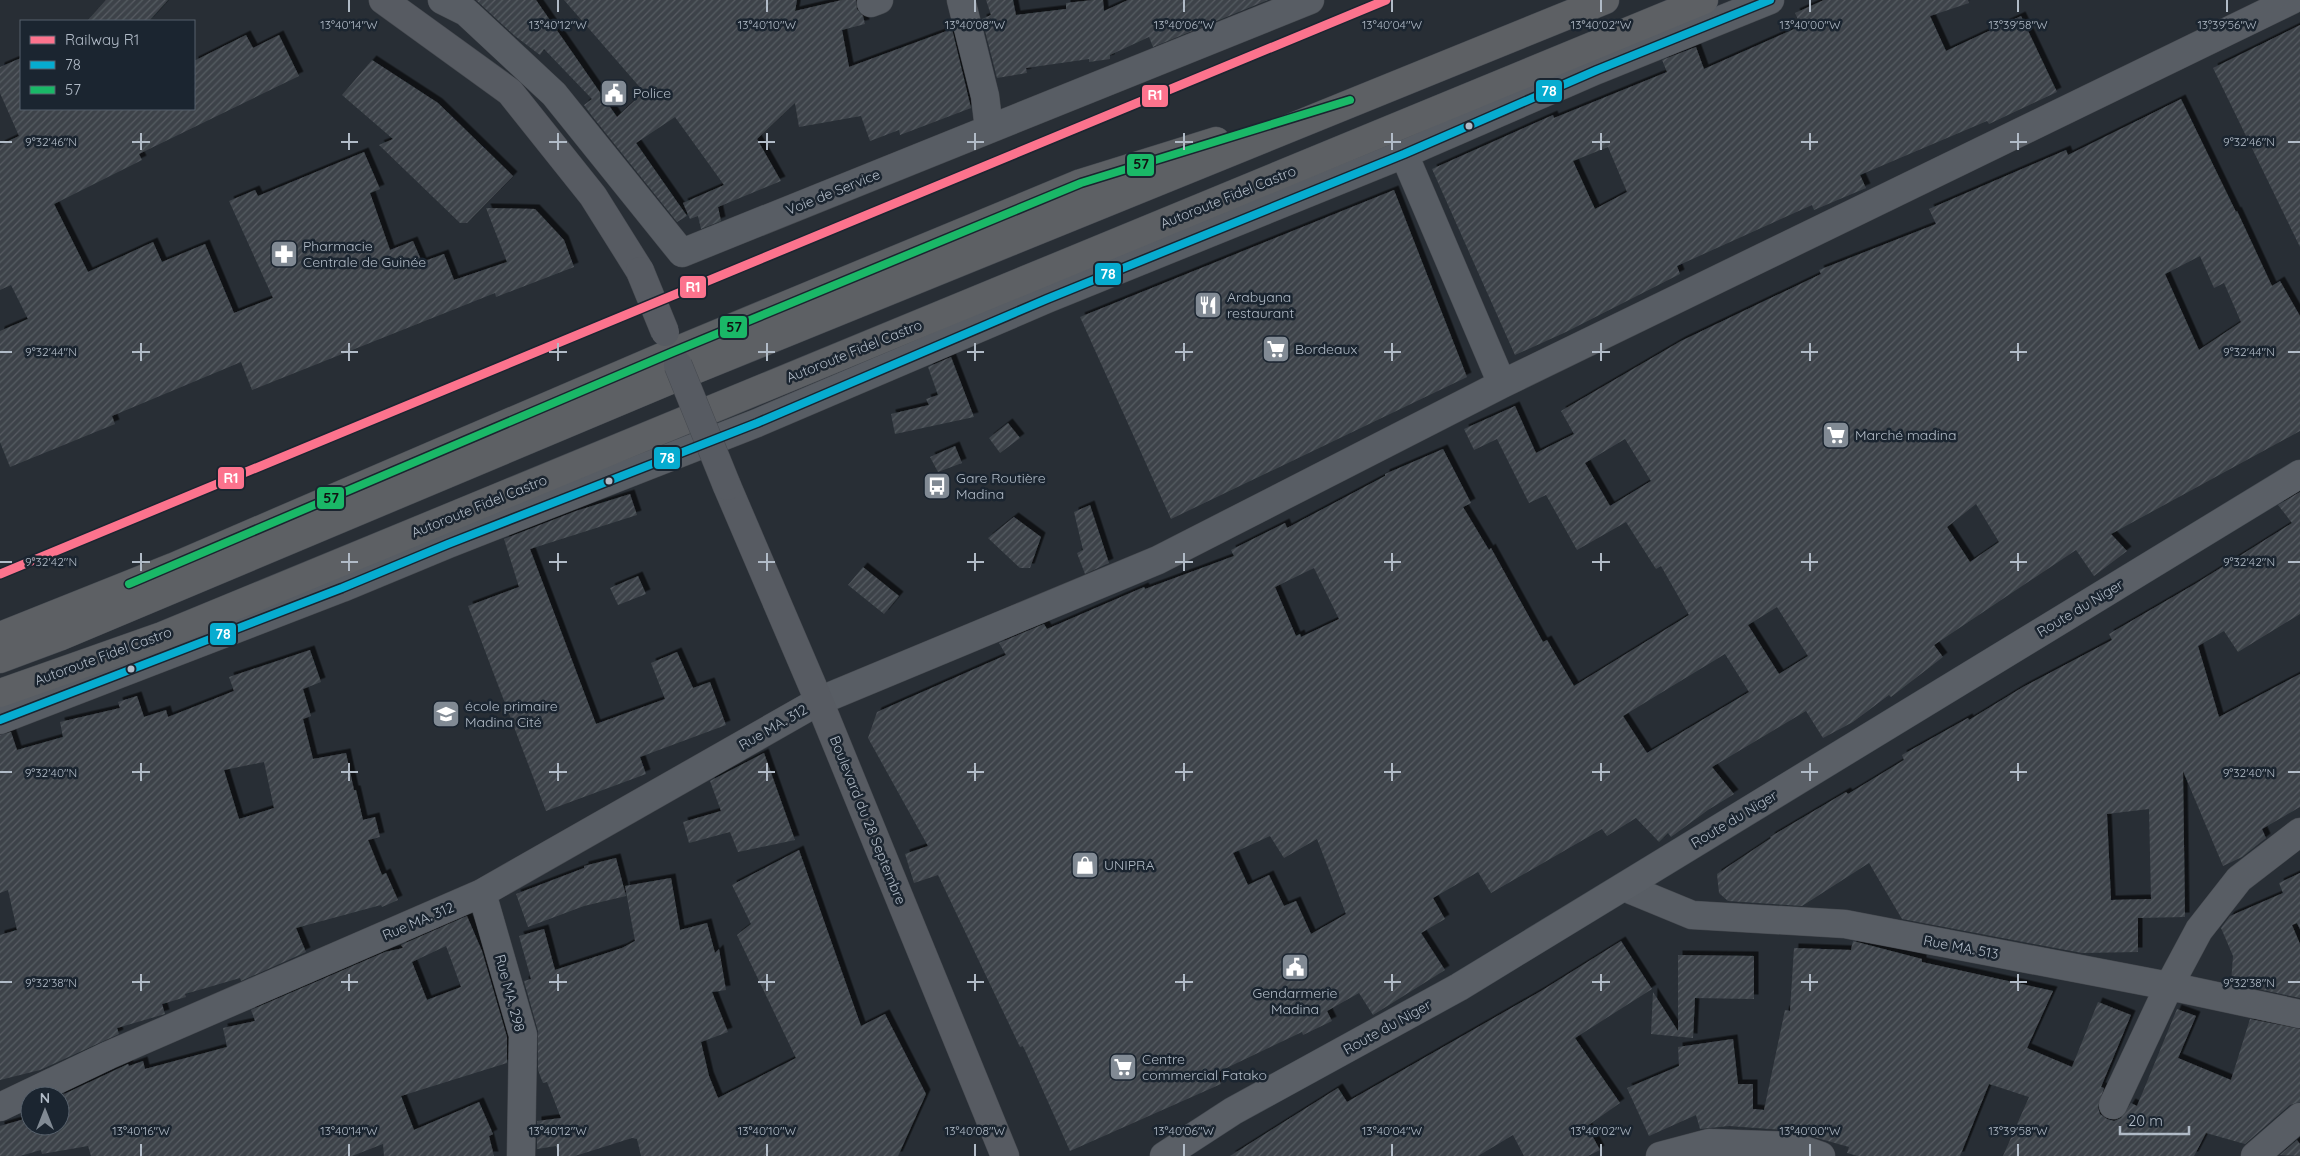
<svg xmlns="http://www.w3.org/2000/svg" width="2300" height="1156" viewBox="0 0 2300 1156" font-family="Quicksand,sans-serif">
<defs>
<pattern id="building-hatch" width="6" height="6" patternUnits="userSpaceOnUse" patternTransform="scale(1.25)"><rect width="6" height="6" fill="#3d4349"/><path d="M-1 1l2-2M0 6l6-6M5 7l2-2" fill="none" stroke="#575c62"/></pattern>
<filter id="shadow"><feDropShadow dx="4.5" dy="-4.5" stdDeviation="0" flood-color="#0009"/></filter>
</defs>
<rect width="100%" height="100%" fill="#282e35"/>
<path fill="url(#building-hatch)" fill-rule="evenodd" filter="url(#shadow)" d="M106 0H168L149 21H87Z
M476 0H536L617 117 644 92 564 0H797L795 11 842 0H856L857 9 863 16 865 24 842 30 849 67 952 29 971 108 900 135 899 130 870 141 861 116 799 127 795 103 757 139 781 181 718 207 721 221 701 229 698 216 690 219 683 203 724 185 675 117 636 143 687 216 677 222 592 116 584 105 592 99 544 49 540 55 515 36Z
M986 0H1013L1016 15 1066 9V3L1093 0H1103L1104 11 1128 0H1268L1153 47 1149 37 1110 55V59L1089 62V59L1026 68 1027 73 997 78 982 19 991 15Z
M1824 0H1968L1969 3 1930 16 1946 51 2021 16 2057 92 1989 124 1987 121 1860 175 1866 188 1814 210 1812 205 1677 266 1680 274 1566 332 1515 355 1432 169 1553 115 1554 118 1667 72 1662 60 1696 47 1704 69 1801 26 1795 13ZM1608 147 1627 192 1595 209 1573 161Z
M2300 25V247L2213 68Z
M246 35 253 48 279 35 299 76 139 154 142 160 54 204 88 272 153 242 162 262 205 244 234 313 273 298 229 201 255 190 258 196 364 152 380 189 370 193 390 250 413 241 422 262 444 254 454 280 507 262 486 208 535 209 564 240 574 267 496 297 495 293 252 390 241 362 112 416 115 424 10 467 0 442V331L28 319 11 285 0 290V145L19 136 0 93V67L21 58V109H194V61Z
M372 60 438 103 513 176 467 223H460L379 145 393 139 342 95Z
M2181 99 2236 212 2237 211 2272 286 2280 281 2300 316V431L2111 534 2127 551 2094 576 2076 550 1934 645 1943 657 1891 697 1889 695 1853 722 1823 738 1806 711 1712 767 1734 794 1708 810 1671 837 1668 833 1659 842 1636 818 1607 836 1602 829 1491 893 1478 872 1433 898 1445 919 1421 933 1445 970 1373 1015 1359 993 1327 1011 1332 1021 1303 1035 1302 1032 1216 1073 1221 1084 1070 1151 1023 1046 1020 1047 938 875 914 883 905 854 928 846 868 738 877 712 1006 655 999 643 1044 624 1047 629 1144 587 1145 589 1234 556 1231 550 1285 523 1287 528 1385 476V474L1443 449 1471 503 1463 507 1489 550 1491 548 1543 642 1547 640 1574 686 1689 615 1661 566 1656 569 1626 522 1577 550 1546 495 1529 503 1497 439 1474 450 1464 429 1515 406 1536 453 1574 434 1561 411 1681 341 1821 274 1819 270 1936 224 1929 209 2066 150 2068 155ZM2200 256 2214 288 2224 283 2241 322 2199 350 2165 274ZM1625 439 1651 481 1610 506 1585 463ZM1976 504 1999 542 1970 562 1947 527ZM1314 568 1339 619 1301 637 1300 634 1296 636 1275 587ZM1777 607 1808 656 1779 674 1748 625ZM1725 654 1749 692 1647 753 1623 716ZM1270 836 1284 858 1317 839 1346 914 1311 934 1296 901 1284 906 1269 875 1248 885 1233 853Z
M1394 190 1467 377 1171 519 1080 317Z
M951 357 974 417 895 434 891 414 929 405 926 399 938 395 928 367Z
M1008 423 1020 438 1000 453 989 438Z
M955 446 962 463 938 472 930 457Z
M2300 492V614L2238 652 2224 631 2198 646 2219 717 2300 674V807L2262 829 2266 838 2242 857 2223 866 2183 771 2185 917 2138 918V952L2082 953 1902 919 1869 863 1802 906 1728 901 1719 893 1717 874 1771 838 1770 837 1846 792 1848 794 1904 760 1902 755 1968 718 1969 720 2023 687 2112 640 2109 634 2195 584 2292 523 2278 505ZM2149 809 2151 899 2111 900 2107 814Z
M630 494 637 515 530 549 596 724 665 699 651 663 677 652 693 688 710 682 726 725 640 757 646 774 546 811 468 606 519 587 504 539 576 511Z
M1090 505 1109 563 1085 574 1077 553 1083 550 1074 512Z
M1014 517 1041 537 1030 568H1020L988 538Z
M863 567 899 596 884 614 848 585Z
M638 576 646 594 618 605 610 588Z
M310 650 321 682 303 689 311 716 303 719 313 759 346 753 354 790H356L363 820 375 817 380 837 368 840 382 875 386 873 398 900 382 907 381 905 296 928 306 952 241 981 240 978 185 994 186 997 162 1004 165 1014 117 1028 119 1034 40 1070 0 1080V935L17 930 8 890 0 893V735L11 732 17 750 63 737 60 722 120 708 118 702 137 696 144 717 166 710 168 717 234 691 229 677ZM264 762 274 808 239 819 224 770Z
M764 753 795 840 738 852 730 832 689 843 683 822 721 811 710 781Z
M799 850 861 1026 885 1014 926 1094 898 1156H641L637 1139 632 1138 575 1156H559L556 1146 537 1149V1121L561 1118 547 1082 543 1083 538 1070V1031L524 981 531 979 519 936 544 929 555 970 622 948 635 941 625 886 671 878 680 930 707 923 715 953 719 949 726 990 712 992 728 1032 701 1042 709 1076 718 1098 796 1058 737 935 751 924 732 885Z
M616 858 626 896 584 906 528 927 516 894 584 868V866Z
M2300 873V929L2297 923 2292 925 2300 944V998L2231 983 2233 956 2221 928 2230 916 2283 893 2279 883Z
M467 916 482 951 507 1037V1063L401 1096 414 1130 479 1102 493 1134 489 1136 494 1156H384L383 1144 352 1156H91L88 1146 42 1154 41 1150 20 1156H0V1126L28 1118 30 1126H60V1096L128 1064 129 1066 143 1061 145 1069 227 1047 223 1028 255 1021 251 1010 385 952 403 948 401 945ZM446 946 461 987 427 1000 412 962Z
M1621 941 1652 989 1575 1038 1620 1103 1587 1126 1600 1150 1588 1156H1524L1513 1135 1478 1156H1230L1338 1088 1347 1102 1541 991Z
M1853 941 1922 959V962L2053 991 2027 1048 2072 1067 2098 1002 2131 1015 2101 1087 2104 1088 2098 1107 2100 1114 2107 1119 2114 1121 2121 1118 2131 1103 2137 1106 2177 1009 2196 1016 2178 1058 2231 1080 2250 1019 2300 1029V1102L2290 1105 2245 1144 2206 1133 2194 1156H2003L2029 1097 1989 1084 1960 1156H1858L1847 1153 1849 1147 1810 1136 1811 1132 1729 1126 1700 1129 1696 1115 1649 1136 1627 1088 1679 1066 1678 1047 1733 1039 1738 1084H1753V1109L1764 1110 1785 1010 1790 1011 1794 948 1851 950Z
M1678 955 1754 956V999L1695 998 1693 1038 1651 1034 1653 992 1678 1031Z
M2297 1140 2300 1144V1156L2280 1155Z"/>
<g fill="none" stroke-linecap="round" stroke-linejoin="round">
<g stroke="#464a50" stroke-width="29">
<path id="street" d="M442 0 466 12 554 94 682 253 1310 0
M961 0 985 96 989 129
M871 3 879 0
M1404 154 1502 384
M0 720 342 588 448 544 757 423 1047 299 1404 154 1597 70 1770 0
M1624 887 1692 915 1845 924 2169 986 2300 1014
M482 893 523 1035 521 1156
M2113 1105 2169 986 2199 930 2239 879 2300 832
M0 1107 109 1055 482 893 819 701 1158 560 1502 384 2292 0
M1660 1156 1709 1143 1792 1146 1821 1156
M2255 1156 2300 1117"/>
</g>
<g stroke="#464a50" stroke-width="29">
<path id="secondary" d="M383 0 510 92 593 196 640 271
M727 486 819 701 1005 1156"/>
</g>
<g stroke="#454b52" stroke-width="29">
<path id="primary" d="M1164 1156 1233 1111 1459 987 2300 474"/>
</g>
<g stroke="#454a51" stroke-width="29">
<path id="highway" d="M0 636 173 567 673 352 1081 183 1216 141
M0 659 59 637 692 371 1605 0
M0 693 162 636 1704 0"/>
</g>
<use href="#street" stroke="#585d64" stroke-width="28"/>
<use href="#secondary" stroke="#575b62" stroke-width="28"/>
<use href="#primary" stroke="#5a5f66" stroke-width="28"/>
<use href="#highway" stroke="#5d6064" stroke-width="28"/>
<path stroke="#575b61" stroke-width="4" stroke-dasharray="5 5" stroke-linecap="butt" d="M0 574 1386 0"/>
<g stroke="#464a50" stroke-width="29" stroke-linecap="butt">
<path id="secondary-bridge" d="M640 271 665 332
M678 365 727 486"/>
</g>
<use href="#secondary-bridge" stroke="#575b62" stroke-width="28"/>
<g stroke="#1b2530" stroke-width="11">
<path id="bus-1" d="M0 720 342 588 448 544 757 423 1047 299 1404 154 1597 70 1770 0"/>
</g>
<g stroke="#1b2530" stroke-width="11">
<path id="bus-2" d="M129 584 673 352 1081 183 1350 100"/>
</g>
<use href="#bus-1" stroke="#06acd0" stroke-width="8"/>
<use href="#bus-2" stroke="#1ab867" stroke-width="8"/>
<g stroke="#1b2530" stroke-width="12">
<path id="rail-1" d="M0 574 1386 0"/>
</g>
<use href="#rail-1" stroke="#fc738d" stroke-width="9"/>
</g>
<path fill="none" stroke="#b1bbc7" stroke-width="2" d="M349 0V12M558 0V12M767 0V12M975 0V12M1184 0V12M1392 0V12M1601 0V12M1810 0V12M2018 0V12M2227 0V12M141 133V150M349 133V150M558 133V150M767 133V150M975 133V150M1184 133V150M1392 133V150M1601 133V150M1810 133V150M2018 133V150M0 142H12M132 142H150M341 142H358M549 142H567M758 142H775M967 142H984M1175 142H1193M1384 142H1401M1592 142H1610M1801 142H1818M2010 142H2027M2288 142H2300M141 343V361M349 343V361M558 343V361M767 343V361M975 343V361M1184 343V361M1392 343V361M1601 343V361M1810 343V361M2018 343V361M0 352H12M132 352H150M341 352H358M549 352H567M758 352H775M967 352H984M1175 352H1193M1384 352H1401M1592 352H1610M1801 352H1818M2010 352H2027M2288 352H2300M141 553V571M349 553V571M558 553V571M767 553V571M975 553V571M1184 553V571M1392 553V571M1601 553V571M1810 553V571M2018 553V571M0 562H12M132 562H150M341 562H358M549 562H567M758 562H775M967 562H984M1175 562H1193M1384 562H1401M1592 562H1610M1801 562H1818M2010 562H2027M2288 562H2300M141 763V781M349 763V781M558 763V781M767 763V781M975 763V781M1184 763V781M1392 763V781M1601 763V781M1810 763V781M2018 763V781M0 772H12M132 772H150M341 772H358M549 772H567M758 772H775M967 772H984M1175 772H1193M1384 772H1401M1592 772H1610M1801 772H1818M2010 772H2027M2288 772H2300M141 974V991M349 974V991M558 974V991M767 974V991M975 974V991M1184 974V991M1392 974V991M1601 974V991M1810 974V991M2018 974V991M0 982H12M132 982H150M341 982H358M549 982H567M758 982H775M967 982H984M1175 982H1193M1384 982H1401M1592 982H1610M1801 982H1818M2010 982H2027M2288 982H2300M141 1144V1156M349 1144V1156M558 1144V1156M767 1144V1156M975 1144V1156M1184 1144V1156M1392 1144V1156M1601 1144V1156M1810 1144V1156M2018 1144V1156"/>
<defs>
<g id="civic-square" transform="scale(1.4375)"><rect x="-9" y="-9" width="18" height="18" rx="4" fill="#818a94" stroke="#1b2530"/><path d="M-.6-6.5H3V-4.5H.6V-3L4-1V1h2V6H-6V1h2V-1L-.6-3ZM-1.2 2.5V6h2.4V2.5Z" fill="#fff"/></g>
<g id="pharmacy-square" transform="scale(1.4375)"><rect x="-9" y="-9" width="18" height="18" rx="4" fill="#818a94" stroke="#1b2530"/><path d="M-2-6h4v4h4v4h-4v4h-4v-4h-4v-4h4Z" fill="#fff"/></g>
<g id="restaurant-square" transform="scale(1.4375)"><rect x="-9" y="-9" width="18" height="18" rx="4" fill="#818a94" stroke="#1b2530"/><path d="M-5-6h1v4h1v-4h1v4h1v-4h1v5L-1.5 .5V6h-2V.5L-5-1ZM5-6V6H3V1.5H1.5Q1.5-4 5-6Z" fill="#fff"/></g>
<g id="supermarket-square" transform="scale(1.4375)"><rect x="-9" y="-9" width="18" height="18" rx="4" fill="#818a94" stroke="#1b2530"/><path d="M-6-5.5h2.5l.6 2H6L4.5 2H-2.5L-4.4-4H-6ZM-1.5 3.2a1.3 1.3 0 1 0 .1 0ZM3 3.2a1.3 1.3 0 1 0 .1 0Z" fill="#fff"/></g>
<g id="bus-square" transform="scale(1.4375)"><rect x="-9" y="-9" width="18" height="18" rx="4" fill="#818a94" stroke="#1b2530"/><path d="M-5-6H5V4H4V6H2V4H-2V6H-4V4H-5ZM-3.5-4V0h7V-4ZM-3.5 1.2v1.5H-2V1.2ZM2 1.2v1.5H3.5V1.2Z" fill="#fff"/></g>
<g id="school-square" transform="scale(1.4375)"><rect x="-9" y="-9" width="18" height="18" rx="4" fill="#818a94" stroke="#1b2530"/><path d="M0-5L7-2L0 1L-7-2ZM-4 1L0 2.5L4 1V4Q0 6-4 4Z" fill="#fff"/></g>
<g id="shop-square" transform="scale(1.4375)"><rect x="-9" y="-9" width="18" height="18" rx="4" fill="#818a94" stroke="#1b2530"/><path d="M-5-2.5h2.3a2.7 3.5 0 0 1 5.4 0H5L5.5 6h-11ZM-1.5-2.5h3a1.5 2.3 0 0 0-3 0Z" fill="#fff"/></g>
</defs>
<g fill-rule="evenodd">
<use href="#civic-square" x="614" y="93"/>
<use href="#pharmacy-square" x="284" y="254"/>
<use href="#restaurant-square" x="1208" y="305"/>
<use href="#supermarket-square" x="1276" y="349"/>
<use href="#supermarket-square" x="1836" y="435"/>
<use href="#bus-square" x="937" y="486"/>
<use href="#school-square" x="446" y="714"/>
<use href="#shop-square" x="1085" y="865"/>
<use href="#civic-square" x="1295" y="967"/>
<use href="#supermarket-square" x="1123" y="1067"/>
</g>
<g fill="#b1bbc7" stroke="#1b2530" stroke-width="2">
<circle cx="1469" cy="126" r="4.5"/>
<circle cx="609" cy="481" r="4.5"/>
<circle cx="131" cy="669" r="4.5"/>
</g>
<g text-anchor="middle" stroke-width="5" stroke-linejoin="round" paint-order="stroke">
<g font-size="14" fill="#b1bbc7" stroke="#1b2530" text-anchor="start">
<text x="633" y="98">Police</text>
<text x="303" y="251">Pharmacie<tspan x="303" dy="16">Centrale de Guinée</tspan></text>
<text x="1227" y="302">Arabyana<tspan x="1227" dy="16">restaurant</tspan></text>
<text x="1295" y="354">Bordeaux</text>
<text x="1855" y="440">Marché madina</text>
<text x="956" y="483">Gare Routière<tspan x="956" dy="16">Madina</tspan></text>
<text x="465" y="711">école primaire<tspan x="465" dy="16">Madina Cité</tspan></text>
<text x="1104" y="870">UNIPRA</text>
<text x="1295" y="998" text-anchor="middle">Gendarmerie<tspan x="1295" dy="16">Madina</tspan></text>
<text x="1142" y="1064">Centre<tspan x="1142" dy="16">commercial Fatako</tspan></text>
</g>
<g font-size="14" fill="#b1bbc7" stroke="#1b2530">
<text transform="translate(833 192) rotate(-22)" y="5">Voie de Service</text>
<text transform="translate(1228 197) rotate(-22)" y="5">Autoroute Fidel Castro</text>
<text transform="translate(854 351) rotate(-22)" y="5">Autoroute Fidel Castro</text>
<text transform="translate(479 506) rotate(-22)" y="5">Autoroute Fidel Castro</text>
<text transform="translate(2080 608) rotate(-31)" y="5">Route du Niger</text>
<text transform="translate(103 656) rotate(-20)" y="5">Autoroute Fidel Castro</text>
<text transform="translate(773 727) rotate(-30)" y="5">Rue MA. 312</text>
<text transform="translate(1734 819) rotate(-31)" y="5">Route du Niger</text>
<text transform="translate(868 820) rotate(68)" y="5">Boulevard du 28 Septembre</text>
<text transform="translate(418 921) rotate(-23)" y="5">Rue MA. 312</text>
<text transform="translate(1961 947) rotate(11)" y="5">Rue MA. 513</text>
<text transform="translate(510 993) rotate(75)" y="5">Rue MA. 298</text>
<text transform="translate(1387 1027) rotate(-29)" y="5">Route du Niger</text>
</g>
</g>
<g font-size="12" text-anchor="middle" fill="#b1bbc7" stroke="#1b2530" stroke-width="5" stroke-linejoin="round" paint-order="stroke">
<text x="349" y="29">13°40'14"W</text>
<text x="558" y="29">13°40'12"W</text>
<text x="767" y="29">13°40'10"W</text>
<text x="975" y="29">13°40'08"W</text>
<text x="1184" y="29">13°40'06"W</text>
<text x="1392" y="29">13°40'04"W</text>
<text x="1601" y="29">13°40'02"W</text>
<text x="1810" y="29">13°40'00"W</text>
<text x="2018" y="29">13°39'58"W</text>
<text x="2227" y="29">13°39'56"W</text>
<text x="51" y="146">9°32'46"N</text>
<text x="2249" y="146">9°32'46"N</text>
<text x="51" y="356">9°32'44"N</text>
<text x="2249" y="356">9°32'44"N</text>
<text x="51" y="566">9°32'42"N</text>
<text x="2249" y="566">9°32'42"N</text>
<text x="51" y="777">9°32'40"N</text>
<text x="2249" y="777">9°32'40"N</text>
<text x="51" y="987">9°32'38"N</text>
<text x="2249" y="987">9°32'38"N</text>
<text x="141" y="1135">13°40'16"W</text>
<text x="349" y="1135">13°40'14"W</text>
<text x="558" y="1135">13°40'12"W</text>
<text x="767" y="1135">13°40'10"W</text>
<text x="975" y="1135">13°40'08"W</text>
<text x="1184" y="1135">13°40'06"W</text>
<text x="1392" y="1135">13°40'04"W</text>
<text x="1601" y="1135">13°40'02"W</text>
<text x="1810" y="1135">13°40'00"W</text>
<text x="2018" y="1135">13°39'58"W</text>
</g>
<g stroke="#1b2530" stroke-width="2">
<rect x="1535" y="79" width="28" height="24" rx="5" fill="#06acd0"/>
<rect x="1141" y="84" width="28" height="24" rx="5" fill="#fc738d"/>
<rect x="1126" y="153" width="29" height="24" rx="5" fill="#1ab867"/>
<rect x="1094" y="262" width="28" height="24" rx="5" fill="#06acd0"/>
<rect x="679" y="275" width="28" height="24" rx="5" fill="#fc738d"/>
<rect x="719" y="315" width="29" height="24" rx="5" fill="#1ab867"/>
<rect x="653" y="446" width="28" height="24" rx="5" fill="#06acd0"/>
<rect x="217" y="466" width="28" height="24" rx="5" fill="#fc738d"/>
<rect x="316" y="486" width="29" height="24" rx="5" fill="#1ab867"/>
<rect x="209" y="622" width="28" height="24" rx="5" fill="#06acd0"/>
</g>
<g font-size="14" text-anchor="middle" font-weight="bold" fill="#fff">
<text x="1549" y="96">78</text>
<text x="1155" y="100">R1</text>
<text x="1108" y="279">78</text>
<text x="693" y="292">R1</text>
<text x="667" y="463">78</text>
<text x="231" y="483">R1</text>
<text x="223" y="639">78</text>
</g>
<g font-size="14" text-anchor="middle" font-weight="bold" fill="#111">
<text x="1141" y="169">57</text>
<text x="734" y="332">57</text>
<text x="331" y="503">57</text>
</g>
<rect x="20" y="20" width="175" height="90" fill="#1b2530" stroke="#57616c"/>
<rect x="30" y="36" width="25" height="8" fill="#fc738d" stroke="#57616c"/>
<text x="65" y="45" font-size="15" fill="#b1bbc7">Railway R1</text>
<rect x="30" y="61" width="25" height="8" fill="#06acd0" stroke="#57616c"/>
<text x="65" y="70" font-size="15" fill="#b1bbc7">78</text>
<rect x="30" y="86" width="25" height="8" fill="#1ab867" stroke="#57616c"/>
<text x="65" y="95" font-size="15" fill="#b1bbc7">57</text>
<g transform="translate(45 1111)"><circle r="24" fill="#1b2530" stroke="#57616c"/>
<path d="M0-4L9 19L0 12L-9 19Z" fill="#818a94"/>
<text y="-8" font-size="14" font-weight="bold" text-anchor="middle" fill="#b1bbc7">N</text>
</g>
<path d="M2120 1126v8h69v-8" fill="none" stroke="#b1bbc7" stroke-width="2.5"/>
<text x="2128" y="1126" font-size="15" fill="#b1bbc7" stroke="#1b2530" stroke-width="4" paint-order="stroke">20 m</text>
</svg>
